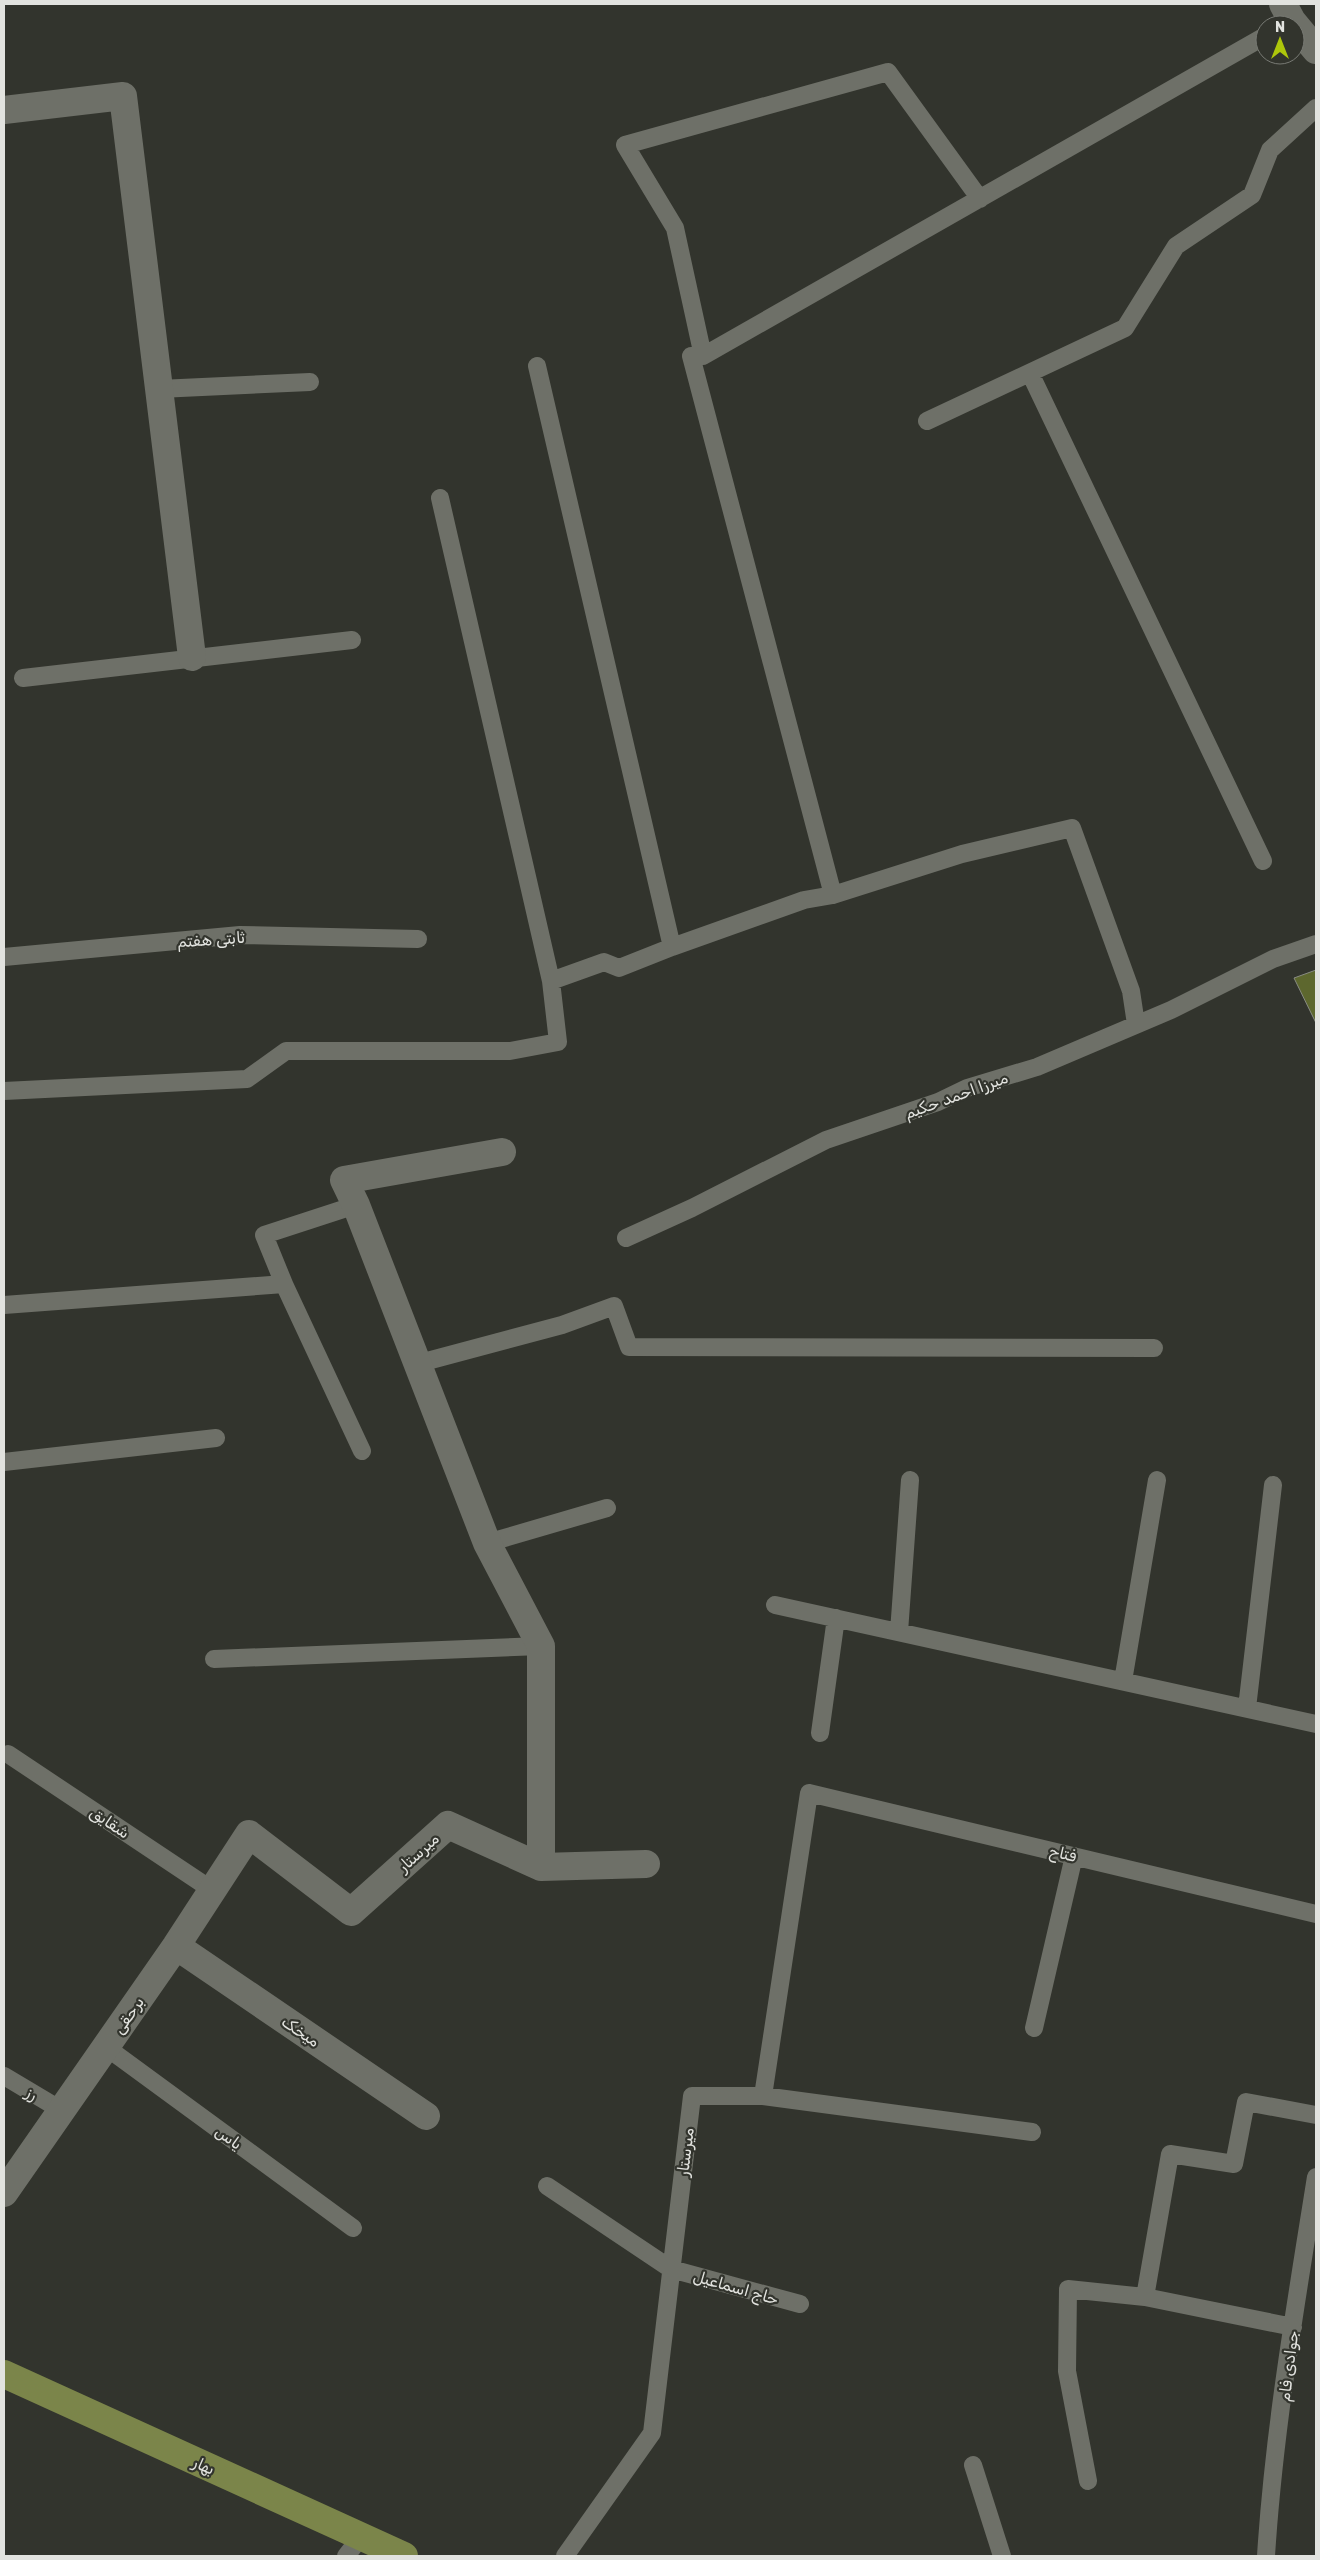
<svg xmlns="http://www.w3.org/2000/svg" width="1320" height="2560" viewBox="0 0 1320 2560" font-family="Rubik,Cairo,sans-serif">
<rect width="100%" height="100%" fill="#32342d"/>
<path fill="#5d672e" stroke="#888b82" d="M1316 970V1023L1294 978Z"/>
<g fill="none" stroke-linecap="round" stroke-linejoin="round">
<path stroke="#6e7068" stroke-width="18" d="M703 356 675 228 625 145 888 72 980 199
M537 366 672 947
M1030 373 1263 861
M159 389 310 382
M927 421 1125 328 1176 246 1252 195 1270 150 1316 108
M23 678 352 640
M833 895 691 356H703L1265 36
M4 957 240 935 418 939
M551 981 604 962 619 968 672 947 804 900 833 895 962 854 1072 828 1131 991 1136 1024
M4 1091 247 1079 286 1051H510L558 1042 551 981 440 498
M626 1238 692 1208 826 1140 938 1102 967 1088 1037 1067 1171 1010 1273 959 1316 944
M284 1284 362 1451
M4 1305 284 1284 264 1235 356 1205
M416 1364 562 1325 614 1306 629 1347 1154 1348
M4 1462 216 1438
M487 1543 607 1508
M775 1605 1316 1724
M899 1632 910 1480
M214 1659 541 1646
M1123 1681 1157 1480
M1247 1708 1273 1485
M820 1733 836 1618
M8 1754 212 1890
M1034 2028 1074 1856
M106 2047 353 2228
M4 2076 61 2110
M763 2096 1032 2132
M547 2186 671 2269 800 2304
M1145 2297 1170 2154 1234 2164 1246 2102 1316 2115
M973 2465 1002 2556
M1088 2481 1067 2371 1068 2289 1145 2297 1293 2327
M346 2556 361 2537
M565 2556 652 2433 692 2096H763L809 1793 1316 1914
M1266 2556C1274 2429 1296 2303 1316 2177"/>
<path stroke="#6e7068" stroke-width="28" d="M4 110 123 96 192 657
M502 1152 344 1180 356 1205 487 1543 541 1646V1867
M176 1946 426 2116
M4 2193 176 1946 249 1834 351 1912 448 1825 541 1867 646 1864"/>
<path stroke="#6e7068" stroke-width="28" d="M1283 4 1292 21 1316 50"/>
<path stroke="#7b854a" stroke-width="28" d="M4 2374 404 2556"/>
</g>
<g text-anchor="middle" stroke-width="4.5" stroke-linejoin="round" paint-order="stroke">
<g font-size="16" fill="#e2e3df" stroke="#32342d">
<text transform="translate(211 939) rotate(-4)" y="6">ثابتی هفتم</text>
<text transform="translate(956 1095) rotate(-20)" y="6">میرزا احمد حکیم</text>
<text transform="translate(110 1822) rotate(34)" y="6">شقایق</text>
<text transform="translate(418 1852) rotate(-42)" y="6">میرستار</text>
<text transform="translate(1063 1853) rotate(13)" y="6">فتاح</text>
<text transform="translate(128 2015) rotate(-55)" y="6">برحقی</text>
<text transform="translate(301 2031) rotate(34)" y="6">میخک</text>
<text transform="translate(32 2093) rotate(31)" y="6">رز</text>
<text transform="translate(229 2137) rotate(36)" y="6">یاس</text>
<text transform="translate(685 2152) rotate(-83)" y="6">میرستار</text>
<text transform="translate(736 2287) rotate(16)" y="6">حاج اسماعیل</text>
<text transform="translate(1288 2366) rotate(-83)" y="6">جوادی فام</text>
<text transform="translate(204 2465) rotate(24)" y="6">بهار</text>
</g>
</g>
<rect width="1320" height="2560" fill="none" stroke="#e2e3df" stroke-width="10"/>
<g transform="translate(1280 40)"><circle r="24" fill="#32342d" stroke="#787a74"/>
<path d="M0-4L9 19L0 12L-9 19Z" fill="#aec60b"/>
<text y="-8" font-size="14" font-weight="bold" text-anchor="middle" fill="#e2e3df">N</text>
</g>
</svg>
